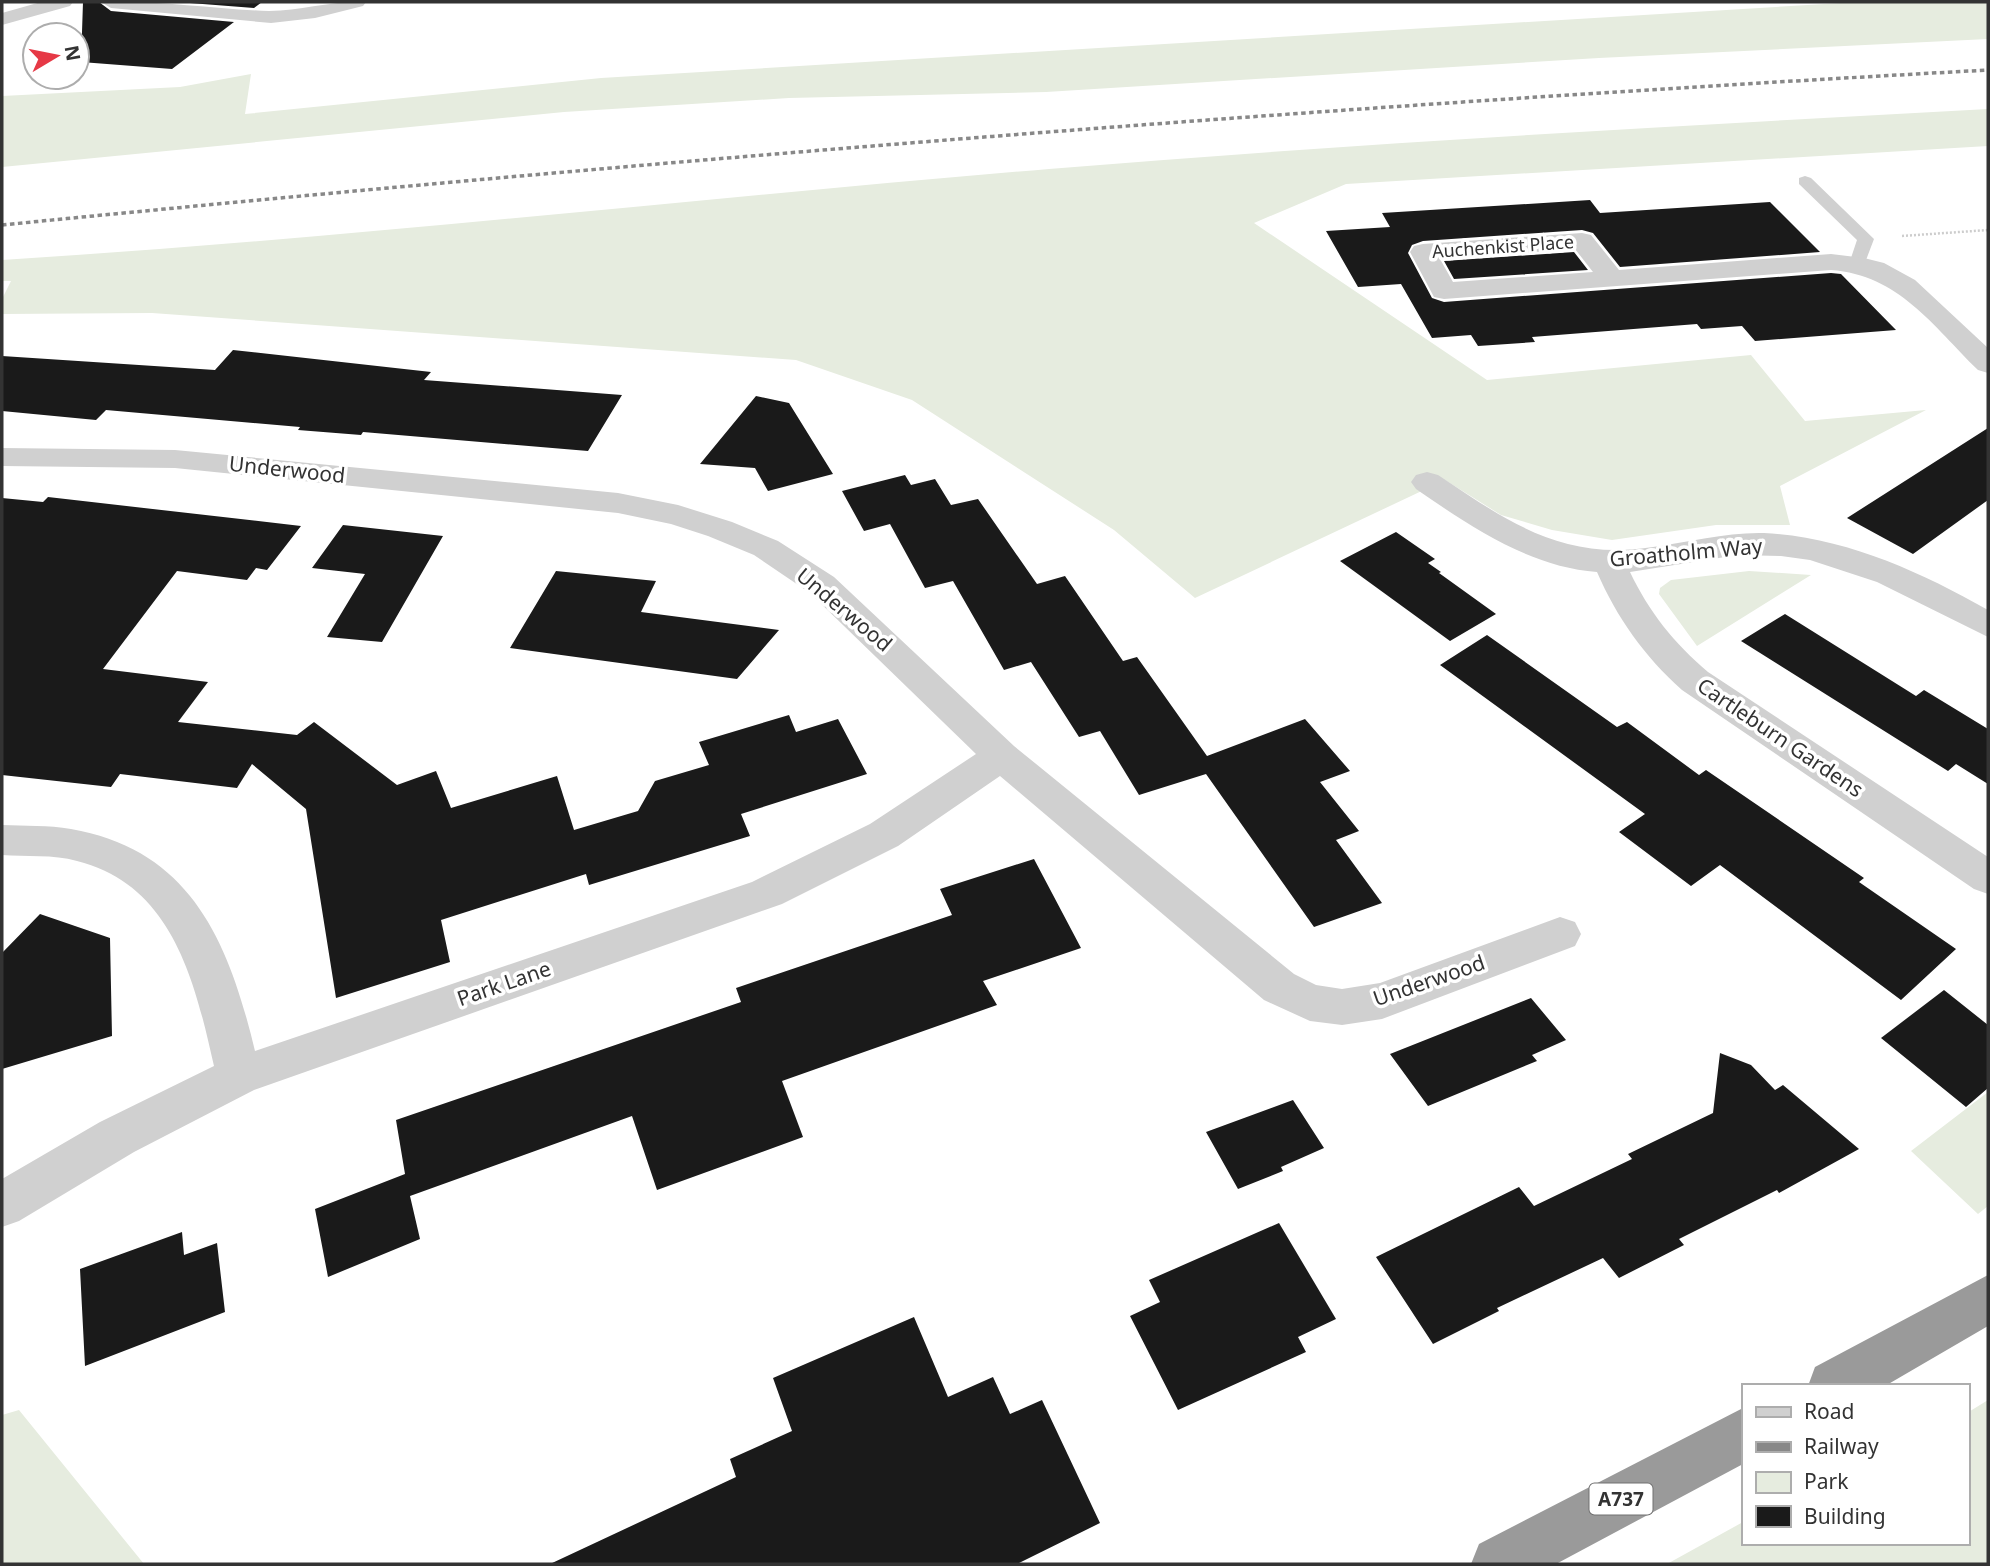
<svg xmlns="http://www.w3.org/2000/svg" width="1990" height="1566" viewBox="0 0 1990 1566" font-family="'Noto Sans',sans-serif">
<rect width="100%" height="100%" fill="#fff"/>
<path fill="#e6ecdf" d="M1858 2H1988V39L1599 58 1046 92 789 98 564 112 2 167V96L180 87 251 74 245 114 601 78Z
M1988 109V146L1346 184 1254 223 1487 380 1751 355 1805 421 1926 410 1780 486 1790 525H1716L1612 540 1552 530 1501 515 1445 480 1195 598 1114 530 912 400 796 360 152 313 2 314V299L11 281H2V260C351 238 700 198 1049 169 1362 143 1675 126 1988 109Z
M1749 571 1811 575 1697 646 1659 594 1660 588 1671 580Z
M1988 1092V1206L1978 1214 1911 1151Z
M1988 1400V1564H1667L1743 1522V1543H1967V1413Z
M19 1410 144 1564H2V1415Z"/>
<path fill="#1a1a1a" d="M83 2H99L111 11 234 22 172 69 81 62Z
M177 2H262L254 8Z
M1590 200 1600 213 1770 202 1820 252 1620 267 1593 233 1582 230 1423 241 1412 245 1408 253 1432 298 1444 302 1831 273 1841 274 1896 330 1755 341 1742 326 1701 329 1697 324 1532 337 1535 342 1478 346 1471 335 1432 338 1401 284 1358 287 1326 231 1390 227 1382 213Z
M1574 252 1588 270 1454 279 1444 261Z
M233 350 431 372 424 380 622 395 588 451 363 432 361 435 298 430 300 427 106 410 96 420 2 411V356L215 370Z
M756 396 789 403 833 474 768 491 755 468 700 464Z
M1988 428V500L1913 554 1847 518Z
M905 475 911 485 935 479 951 505 978 499 1037 584 1065 576 1123 661 1137 657 1207 756 1305 719 1350 771 1320 782 1359 831 1336 840 1382 903 1314 927 1206 774 1139 795 1100 731 1079 737 1031 662 1004 670 953 581 925 588 890 524 864 531 842 491Z
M48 497 301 526 267 570 256 568 247 580 177 571 103 669 208 682 178 722 297 735 314 722 397 785 436 771 451 808 557 776 574 830 638 811 655 781 709 765 699 742 789 715 796 732 838 719 867 774 741 814 750 836 589 885 586 874 441 920 450 962 336 998 306 809 252 764 237 788 120 774 111 787 2 775V498L43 502Z
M343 525 443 536 382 642 327 637 365 574 312 568Z
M1396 532 1435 559 1428 563 1441 572 1439 573 1496 614 1450 641 1340 561Z
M556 571 656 581 641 612 779 630 737 679 510 648Z
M1785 614 1916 696 1924 690 1988 729V784L1956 764 1948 771 1741 641Z
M1487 635 1617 727 1627 722 1699 775 1706 770 1864 878 1859 882 1956 949 1901 1000 1720 865 1691 886 1619 832 1645 814 1440 665Z
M1034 859 1081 948 983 981 997 1005 782 1081 803 1137 657 1190 632 1116 410 1196 420 1239 328 1277 315 1209 405 1174 396 1120 741 1002 736 988 952 915 940 889Z
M40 914 110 938 112 1036 2 1069V953Z
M1944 990 1988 1025V1088L1966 1107 1881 1038Z
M1531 998 1566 1040 1532 1055 1537 1061 1428 1106 1390 1054Z
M1720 1053 1751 1065 1775 1090 1783 1085 1859 1149 1779 1193 1777 1190 1679 1239 1684 1245 1619 1278 1603 1258 1497 1308 1499 1311 1433 1344 1376 1257 1519 1187 1534 1206 1632 1159 1628 1154 1713 1113Z
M1293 1100 1324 1148 1281 1167 1283 1171 1238 1189 1206 1132Z
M1279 1223 1336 1319 1298 1337 1306 1352 1178 1410 1130 1316 1160 1302 1149 1280Z
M182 1232 184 1255 217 1243 225 1312 85 1366 80 1269Z
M914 1317 948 1397 993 1377 1010 1414 1042 1400 1100 1523 1017 1564H550L736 1477 730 1459 792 1431 773 1378Z"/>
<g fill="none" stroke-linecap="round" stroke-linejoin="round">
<path stroke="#cdcdcd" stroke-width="2.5" stroke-dasharray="2 2" stroke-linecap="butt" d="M1902 236 1988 230"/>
<path fill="#d0d0d0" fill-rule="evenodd" d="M1805 176 1811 178 1874 239 1863 268H1851L1849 264 1857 240 1799 184V178Z"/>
<path fill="#d0d0d0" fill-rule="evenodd" d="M41 2H73L70 6 2 25V13Z
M101 2C157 0 213 9 269 11 302 11 333 0 366 2L363 6 315 18 271 23 111 8Z
M1582 233 1591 235 1619 270 1831 254 1864 258 1884 263 1915 280 1988 348V373L1978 370C1933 326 1899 275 1831 270L1444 299 1434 297 1410 252 1414 246 1423 244ZM1575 249 1593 272 1453 282 1440 259Z
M2 448 175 450 618 493 678 505 732 522 778 541 834 577 1014 746 1294 974 1316 985 1342 989 1380 983 1560 917 1575 922 1581 934 1575 946 1382 1019 1342 1025 1310 1021 1264 1000 1000 776 898 846 782 904 254 1090 134 1152 19 1221 2 1227V1179L100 1122 214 1066C195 982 173 885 77 861 53 854 26 857 2 855V825C25 826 48 825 71 829 192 850 229 943 255 1051L752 882 870 824 976 754 810 593 754 555 708 536 671 524 618 513 175 468 2 466Z
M1427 472 1438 475C1510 523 1563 561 1653 547 1690 542 1727 532 1764 533 1844 537 1919 571 1988 610V637L1877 582 1810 560 1781 556 1738 555 1630 572C1649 612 1674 643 1708 672L1988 857V894L1974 889 1682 690C1644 656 1617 618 1597 572 1529 567 1470 526 1416 489L1411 482 1416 475Z"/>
<path fill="#9a9a9a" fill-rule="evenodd" d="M1988 1275V1326L1885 1386H1808L1815 1367Z
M1743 1408V1464L1556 1564H1471L1479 1544Z"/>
<path stroke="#888" stroke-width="3.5" stroke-dasharray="4.5 3.5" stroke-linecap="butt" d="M2 225C663 159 1325 106 1988 70"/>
</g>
<g text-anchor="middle" stroke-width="7" stroke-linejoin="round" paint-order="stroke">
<g font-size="18" fill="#333" stroke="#fff">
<text transform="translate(1503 247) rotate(-4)" y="6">Auchenkist Place</text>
</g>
<rect fill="#fff" stroke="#707070" stroke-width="2" x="1589.5" y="1483.5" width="63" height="31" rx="5"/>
<g font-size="19" font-weight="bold" fill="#333">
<text x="1621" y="1506">A737</text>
</g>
<g font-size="21" fill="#333" stroke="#fff">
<text transform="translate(287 470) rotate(6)" y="7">Underwood</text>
<text transform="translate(1686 553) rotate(-5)" y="7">Groatholm Way</text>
<text transform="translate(844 610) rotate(40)" y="7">Underwood</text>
<text transform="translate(1780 738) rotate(34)" y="7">Cartleburn Gardens</text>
<text transform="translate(1429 981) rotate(-19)" y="7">Underwood</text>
<text transform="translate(504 984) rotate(-19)" y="7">Park Lane</text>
</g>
</g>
<rect width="1990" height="1566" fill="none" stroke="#333333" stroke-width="7"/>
<rect x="1742" y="1384" width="228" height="161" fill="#ffffff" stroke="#adadad" stroke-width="2"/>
<rect x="1756" y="1407" width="35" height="10" fill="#d0d0d0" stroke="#adadad" stroke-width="2"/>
<text x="1804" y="1419" font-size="21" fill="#333333">Road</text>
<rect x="1756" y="1442" width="35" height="10" fill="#888888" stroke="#adadad" stroke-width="2"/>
<text x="1804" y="1454" font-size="21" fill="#333333">Railway</text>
<rect x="1756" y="1472" width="35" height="21" fill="#e6ecdf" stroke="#adadad" stroke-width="2"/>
<text x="1804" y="1489" font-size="21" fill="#333333">Park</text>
<rect x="1756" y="1506" width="35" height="21" fill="#1a1a1a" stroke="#adadad" stroke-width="2"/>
<text x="1804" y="1524" font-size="21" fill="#333333">Building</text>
<g transform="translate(56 56) rotate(80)"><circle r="33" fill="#ffffff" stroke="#adadad" stroke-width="2"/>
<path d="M0-5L12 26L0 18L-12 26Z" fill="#e63946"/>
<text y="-10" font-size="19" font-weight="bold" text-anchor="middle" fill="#333333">N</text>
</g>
</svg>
